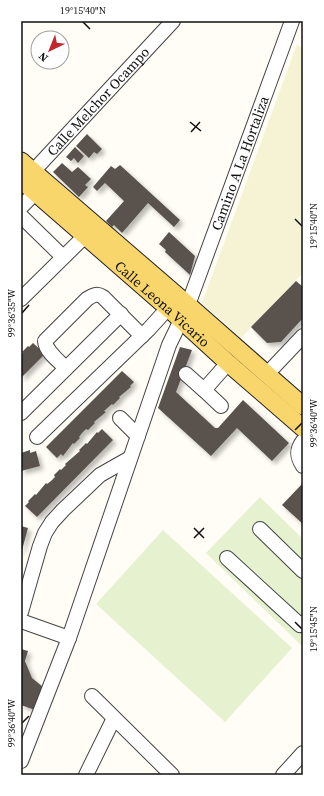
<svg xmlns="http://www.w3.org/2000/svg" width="324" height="796" viewBox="0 0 324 796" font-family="'Source Serif 4',serif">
<defs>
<filter id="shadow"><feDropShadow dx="3.5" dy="3.5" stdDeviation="2" flood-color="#0004"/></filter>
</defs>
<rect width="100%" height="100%" fill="#fffdf5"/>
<path fill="#f6f3d4" d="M297 44 303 49V273L241 338 202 303Z"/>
<path fill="#e6f2cf" d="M260 497 303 539V644L301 645 206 553Z
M163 530 292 648 225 722 96 604Z"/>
<path fill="#5a524d" filter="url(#shadow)" d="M87 134 102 149 97 154 94 152 89 158 76 146Z
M75 147 84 156 78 163 74 158 71 161 66 157Z
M62 163 72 172 78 167 91 179 85 185 88 187 79 197 53 172Z
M120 165 180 220 174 227 148 203 122 233 114 225 112 227 106 221 124 201 105 183 97 191 93 187 111 166 115 169Z
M169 232 195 256 190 275 165 252 166 250 159 244Z
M296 281 303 287V318L281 342 267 343 251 327Z
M33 343 45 354 21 378V355L23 353 22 352 28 346 29 347Z
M180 347 192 350 176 392 215 428H218L243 400 289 443 272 461 237 428 211 456 158 408Z
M122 371 134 382 130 386 131 387 119 397 120 398 113 405 112 404 104 411 106 412 94 422 95 423 88 430 86 429 82 433 79 437 80 438 74 444 73 443 63 456 61 454 57 458 46 447Z
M102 429 113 440 37 517 25 506 29 502 28 501 35 494 36 495 46 483 47 484 51 481 55 477 54 475 60 469 61 470 66 465 65 464 80 451 79 450 86 443 87 444 97 432 98 433Z
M30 450V453L36 451 40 466 21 471V453Z
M302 484 303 485V524L282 505Z
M21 526 28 528 21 554Z
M21 649 28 651 25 661 32 678 43 687 35 710 21 705Z"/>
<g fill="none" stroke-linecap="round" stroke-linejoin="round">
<g stroke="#444" stroke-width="16">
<g id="minor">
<path id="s1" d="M26 179 173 21"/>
<path d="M21 207 35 193"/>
<path d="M21 216 63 257"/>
<path d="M21 299 85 236"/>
<path id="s2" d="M188 305 292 21"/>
<path d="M66 368C59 361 46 352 45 341L87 299C93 295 97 293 103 297L142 336"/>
<path d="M186 374 204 390"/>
<path d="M267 374 303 336"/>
<path d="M221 406 204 390 228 363"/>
<path d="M21 413 121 314"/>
<path d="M120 418 138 436"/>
<path d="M37 437 149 329 168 308"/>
<path d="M303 441C296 450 297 457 303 466"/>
<path d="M260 529 303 571"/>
<path d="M227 558 300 625 303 623"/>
<path d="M21 612 40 546 45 533 52 522 63 510 100 475 130 458"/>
<path d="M21 621 69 638"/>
<path d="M92 696 172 775"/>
<path d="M21 761 69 638 169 345 181 320"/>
<path d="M86 775 114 718"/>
<path d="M283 775 303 753"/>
</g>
</g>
<g stroke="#222" stroke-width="19">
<g id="major">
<path d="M21 161 188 305 303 406"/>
<path id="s3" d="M21 180 168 308 228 363 303 428"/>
</g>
</g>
<use href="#minor" stroke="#fff" stroke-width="14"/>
<use href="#major" stroke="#f9d66b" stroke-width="17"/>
</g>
<path fill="none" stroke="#111" stroke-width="1.5" d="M83 22 90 29M190 122 201 131M191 132 200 122M295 219 302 226M22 313 29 305M295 430 302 423M194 528 204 538M194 538 204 528M295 622 302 629M22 723 29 716"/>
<g text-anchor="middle" stroke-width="4" stroke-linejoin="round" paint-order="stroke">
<g font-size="14" fill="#111" stroke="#fff">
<text dy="5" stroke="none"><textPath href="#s1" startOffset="106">Calle Melchor Ocampo</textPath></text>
<text dy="5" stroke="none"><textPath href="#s2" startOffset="151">Camino A La Hortaliza</textPath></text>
<text dy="5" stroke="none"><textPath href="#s3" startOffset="188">Calle Leona Vicario</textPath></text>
</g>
</g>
<rect width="324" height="796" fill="none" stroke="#ffffff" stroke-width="44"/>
<g transform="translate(50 50) rotate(223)"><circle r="19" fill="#ffffff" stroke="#a0a0a0"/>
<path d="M0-3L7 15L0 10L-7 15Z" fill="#c4262e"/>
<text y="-6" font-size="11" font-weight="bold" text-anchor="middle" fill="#111111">N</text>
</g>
<rect x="22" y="22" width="280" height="752" fill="none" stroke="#111" stroke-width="1.5"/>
<g font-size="10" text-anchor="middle" fill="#111">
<text x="83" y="14">19°15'40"N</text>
<text transform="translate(313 226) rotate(-90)" y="4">19°15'40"N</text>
<text transform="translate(11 313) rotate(-90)" y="4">99°36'35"W</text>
<text transform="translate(313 423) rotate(-90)" y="4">99°36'40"W</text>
<text transform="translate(313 629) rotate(-90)" y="4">19°15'45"N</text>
<text transform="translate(11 723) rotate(-90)" y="4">99°36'40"W</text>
</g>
</svg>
